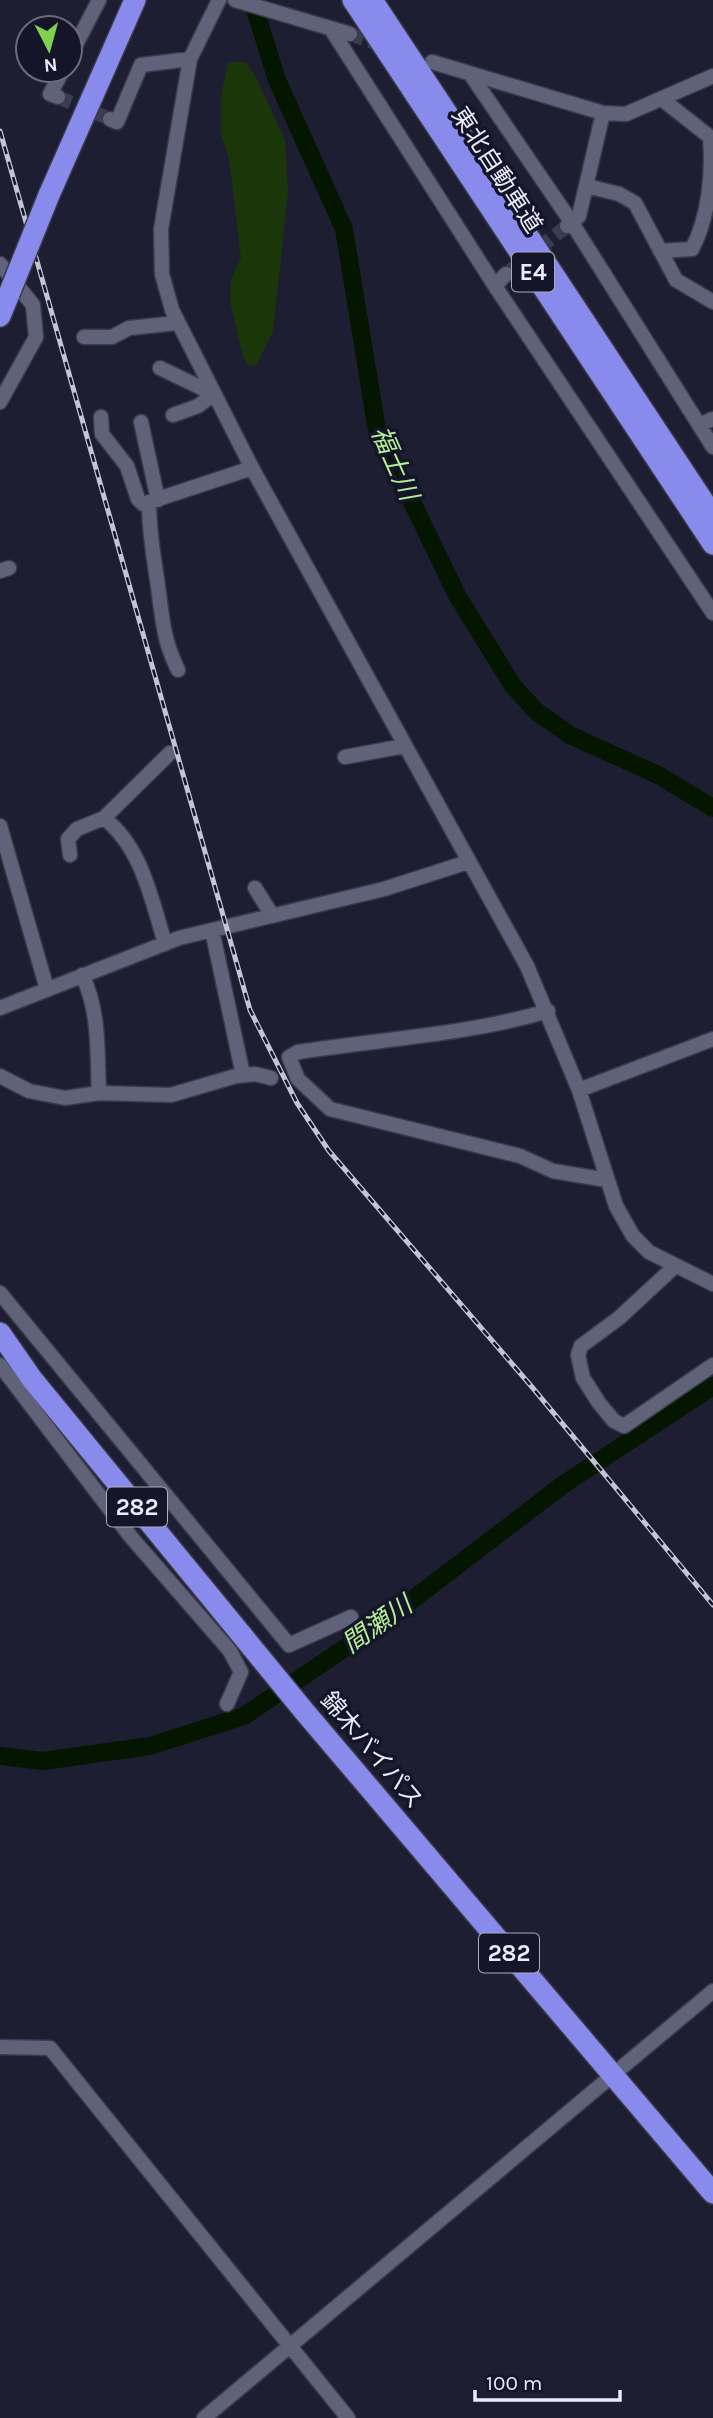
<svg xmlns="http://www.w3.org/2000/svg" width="713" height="2418" viewBox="0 0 713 2418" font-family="Karla,'Noto Sans JP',sans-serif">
<rect width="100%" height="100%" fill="#1d1e32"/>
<path fill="#1b3709" d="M228 62H245L255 75 285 140 288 192 273 331 257 364 249 366 243 357 230 301 231 279 241 258 229 158 221 135V97Z"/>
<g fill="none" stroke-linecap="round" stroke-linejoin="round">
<path stroke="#041600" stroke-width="18" d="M252 0 277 80 344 229 377 430 458 597 513 686 537 712 570 735 658 775 713 808
M0 1756 43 1761 150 1746 244 1716 382 1623 564 1484 713 1386"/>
<path stroke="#3c3d50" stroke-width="14" stroke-dasharray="14 7" stroke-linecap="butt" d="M350 34 384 46
M58 97 110 119
M506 274 567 226"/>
<g stroke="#3a3a4a" stroke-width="17">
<path id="minor" d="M219 0 190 59 161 229 162 274 172 310 252 468 527 966 579 1090 616 1206 633 1236 649 1252 713 1284
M235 0 350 34
M331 29 495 286 713 613
M70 56 99 0
M432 62 603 113 626 114 713 76
M471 75 572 223 713 447
M58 97 50 94 63 70
M110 119 117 122 141 65 190 59
M587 186 619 194 635 203 676 280 713 302
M567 226 579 216 603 113
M660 251 692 249C709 216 713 174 710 137L663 100
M0 264 33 305 36 337 0 402
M495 286 506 274
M84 337H112L129 328 177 323
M160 368 214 394
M173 415 198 406 214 394
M101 417 102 434 127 466 138 499 143 504 252 468
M141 422 158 500
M699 425 713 419
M149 503C149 540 156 566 160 602 164 631 165 642 178 670
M0 571 9 568
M345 757 404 746
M104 818 170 753
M0 826 47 989
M70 855 68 839 77 829 104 818C142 848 151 898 165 943
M255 888 272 915
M212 930 243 1075
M82 975C100 1011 97 1053 99 1093
M0 1008 179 938 384 889 468 862
M548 1011C466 1035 382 1039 298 1052L289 1057 298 1079 330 1109 520 1156 553 1171 607 1180
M0 1076 29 1091 65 1098 99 1093 171 1095 236 1076 255 1074 271 1078
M579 1090 713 1039
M674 1267 619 1318 581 1346 578 1355 583 1378 599 1403 614 1421 624 1426 713 1365
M0 1293 289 1645 351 1617
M0 1365 131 1537 230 1651 241 1672 227 1704
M0 2047 50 2048 348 2418
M204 2418 713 1991"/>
</g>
<g stroke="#3a3a4a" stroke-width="24">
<path id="highway" d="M353 0 713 544
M372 0 713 516
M49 195 135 0
M0 316 9 294
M0 1333 32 1379 304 1711 713 2193"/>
</g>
<use href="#minor" stroke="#60627a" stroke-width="14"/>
<use href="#highway" stroke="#898bec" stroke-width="21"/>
<g stroke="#c4c5d4" stroke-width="5">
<path id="rail" d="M0 131 250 1010 297 1103 329 1151 532 1387 713 1605"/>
</g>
<use href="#rail" stroke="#141528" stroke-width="2.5" stroke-dasharray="8" stroke-linecap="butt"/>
<g stroke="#3a3a4a" stroke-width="24" stroke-linecap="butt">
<path id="highway-bridge" d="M9 294 49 195"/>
</g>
<use href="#highway-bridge" stroke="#898bec" stroke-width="21"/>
</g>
<g text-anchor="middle" stroke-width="7" stroke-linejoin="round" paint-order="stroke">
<g fill="#141528" stroke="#aaacbb" stroke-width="2">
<rect x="512" y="252.5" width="42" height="39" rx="5"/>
<rect x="107" y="1487.5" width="60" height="39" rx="5"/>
<rect x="479" y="1933.5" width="60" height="39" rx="5"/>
</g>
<g font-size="23" font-weight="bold" fill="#ebecfa">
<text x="533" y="280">E4</text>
<text x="137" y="1515">282</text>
<text x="509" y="1961">282</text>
</g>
<g font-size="24" fill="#ebecfa" stroke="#141528">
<text transform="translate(497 170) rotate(57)" y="8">東北自動車道</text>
<text transform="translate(372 1750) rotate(50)" y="8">錦木バイパス</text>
</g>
<g font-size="26" font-style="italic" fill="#b3ee94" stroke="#141528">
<text transform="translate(395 463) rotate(66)" y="9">福士川</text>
<text transform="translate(377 1624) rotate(-35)" y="9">間瀬川</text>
</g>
</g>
<g transform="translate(49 49) rotate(174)"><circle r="33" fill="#141528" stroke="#6a6b7c" stroke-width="2"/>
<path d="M0-5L12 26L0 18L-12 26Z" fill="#81d050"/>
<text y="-10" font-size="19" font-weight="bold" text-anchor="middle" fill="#ebecfa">N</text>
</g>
<path d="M475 2390v10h145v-10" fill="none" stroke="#ebecfa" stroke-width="3.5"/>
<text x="486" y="2390" font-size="21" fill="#ebecfa" stroke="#141528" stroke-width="5" paint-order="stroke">100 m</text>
</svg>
